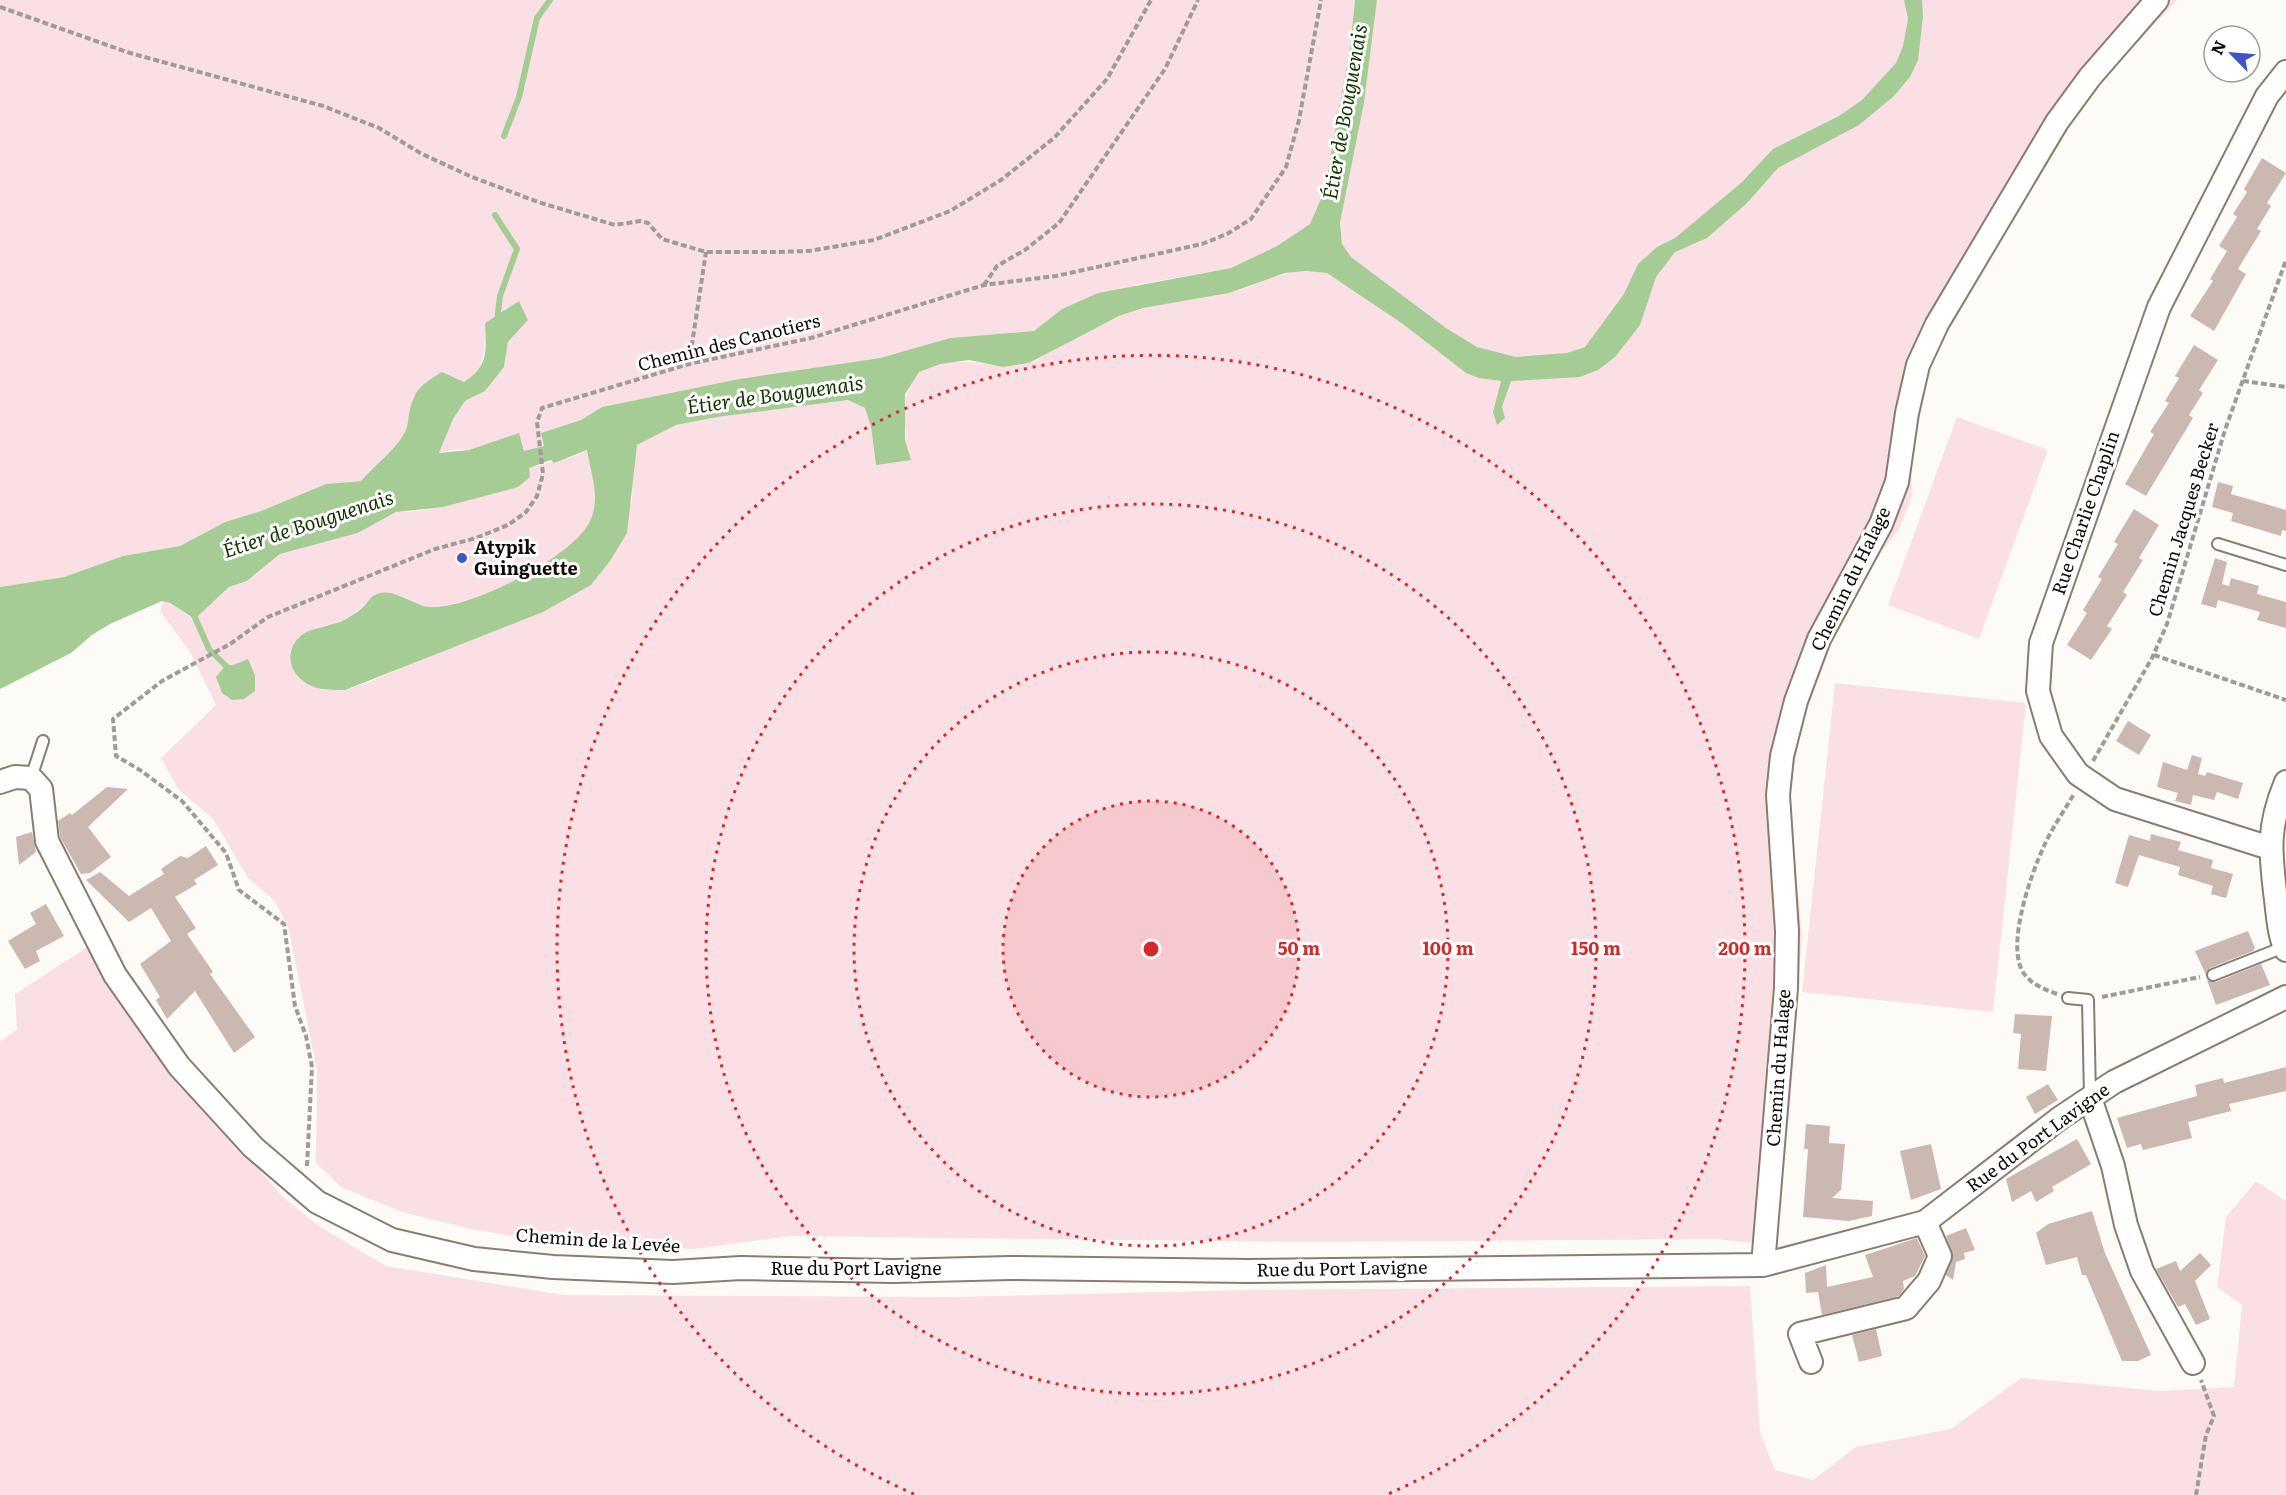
<svg xmlns="http://www.w3.org/2000/svg" width="2286" height="1495" viewBox="0 0 2286 1495" font-family="Literata,serif">
<rect width="100%" height="100%" fill="#fdfbf8"/>
<path fill="#fae0e4" d="M0 0H1355L1350 47 1324 192 1310 224 1277 246 1231 268 1136 285 1062 309 1034 331 950 338 880 358 739 379 602 407 581 420 541 433 544 446 524 451 519 434 469 450 456 449 439 453 453 419 465 401 485 391 504 367 508 342 528 320 519 301 485 323C487 388 468 381 413 395 411 406 411 422 405 432 394 452 375 463 361 481L326 484 261 511 225 522 180 546 123 556 64 577 0 587Z
M1377 0H2177L2089 95 1945 329 1927 377 1911 464 1912 497 1899 529 1869 568 1843 614 1802 724 1789 794 1802 935 1789 1121 1753 1243 1715 1239 1304 1242 790 1236 695 1249 561 1244 471 1229 402 1212 341 1187 316 1163 317 1071 289 930 275 901 248 878 213 819 179 790 161 758 216 705 190 652 160 611 163 601C175 604 184 614 195 619L229 587 248 581 280 554 358 533 396 512 417 511 467 499 528 468 572 457 588 450C591 474 602 499 590 522 572 560 472 606 432 607 419 608 409 597 397 595 390 594 381 595 374 595 360 612 343 622 322 629 317 631 309 631 304 633 297 637 293 646 290 653L321 690H345L366 683 478 636 632 502 633 472 637 445 676 425 717 417 848 400 865 408 871 427 876 464 910 459C905 437 898 389 919 372 947 350 995 371 1026 364 1036 362 1046 354 1055 349 1076 338 1098 325 1120 316 1153 303 1192 301 1227 293 1257 287 1283 267 1315 272L1342 244 1340 223 1364 103Z
M1957 417 2048 450 1979 639 1888 605Z
M1835 683 2026 703 1993 1012 1802 992Z
M89 946 137 1028 283 1197 319 1226 386 1266 564 1295 948 1297 1250 1290 1750 1286 1760 1432 1775 1470 1813 1480 1856 1447 1951 1429 2021 1378 2161 1391 2234 1387 2242 1305 2217 1287 2226 1217 2256 1181 2286 1201V1495H0V1042L17 1029 15 994Z"/>
<path fill="#a6cc96" d="M1355 0H1377L1364 103 1340 223 1342 244 1351 257 1446 328 1477 347 1516 357 1567 353 1585 347 1624 294 1638 264 1657 247 1675 238 1741 183 1773 149 1839 116 1862 100 1896 63 1903 46 1908 19 1904 0H1922L1923 17 1918 60 1910 77 1894 96 1859 125 1778 168 1747 203 1707 238 1675 252 1656 277 1640 325 1615 357 1598 370 1580 377 1511 381 1502 407 1505 418 1497 425 1493 412 1501 381 1479 378 1466 373 1403 324 1327 273 1306 271 1285 273 1229 293 1143 308 1119 316 1029 363 1003 367 969 360 940 364 919 372 905 394V439L911 460 876 465 871 427 865 408 848 400 717 417 676 425 637 445 627 533 610 561 591 585 543 612 345 690C325 690 309 690 296 674 286 661 290 643 303 634 311 628 334 626 346 619 352 615 360 611 364 606 367 603 370 598 373 596 391 584 413 606 430 607 468 610 574 557 590 521 601 498 591 474 587 450L554 463 551 460 529 468 530 477 518 487 443 507 396 512 358 533 280 554 247 581 229 587 195 619 170 603 162 601 110 624 92 635 71 653 0 689V587L64 577 123 556 180 546 225 522 261 511 326 484 361 481C375 464 394 452 405 432 408 427 408 420 409 414 414 389 421 385 442 372L464 382C489 366 486 351 485 323L519 301 528 320 508 342 504 367 485 391 465 401 453 419 439 453 469 450 519 433 524 451 544 446 541 433 581 420 602 407 739 379 880 358 950 338 1034 331 1062 309 1098 293 1231 268 1277 246 1310 224 1324 192 1350 47Z
M248 659 255 675V691L244 699 232 700 222 693 216 677 226 665H233Z"/>
<g fill="none" stroke-linecap="round" stroke-linejoin="round">
<path stroke="#a6cc96" stroke-width="6" d="M504 136 519 97 537 18 550 0
M495 215 517 249 500 296 497 321
M192 611 209 649 230 670"/>
</g>
<path fill="#cbb8b1" d="M2262 158 2286 173 2267 203 2271 206 2257 229 2261 231 2238 269 2246 274 2214 331 2190 316 2213 281 2210 279 2227 251 2219 246 2237 217 2233 214 2247 192 2244 189Z
M2194 345 2218 360 2199 390 2203 393 2189 415 2193 418 2146 496 2125 484 2154 434 2150 432 2169 403 2165 401 2179 378 2175 376Z
M2218 482 2233 486 2231 494 2286 510V531L2282 530 2281 536 2231 521 2233 513 2212 507Z
M2134 509 2159 525 2139 558 2143 560 2123 592 2127 595 2107 626 2112 629 2091 660 2067 645 2087 613 2083 610 2102 579 2098 577 2118 544 2114 542Z
M2215 558 2227 562 2222 584 2229 586 2231 578 2259 586 2257 594 2286 602V628L2257 620 2260 612 2218 600 2216 608 2201 604Z
M2128 721 2151 735 2139 755 2116 741Z
M2192 755 2202 758 2198 774 2205 776 2207 772 2243 783 2238 799 2217 792 2214 800 2193 795 2191 805 2175 801 2178 793 2157 787 2163 762 2187 770Z
M107 787 128 789 88 827 111 857 90 873 81 874 60 837 58 821 70 813 72 815Z
M32 832 36 852 19 865 16 837Z
M2151 834 2181 842 2178 850 2213 860 2211 868 2233 874 2226 898 2211 894 2213 886 2178 875 2180 867 2139 855 2128 887 2115 883 2129 835 2150 841Z
M206 846 218 865 194 880 197 884 175 897 196 928 187 934 213 972 210 974 255 1037 234 1053 195 991 167 1019 156 1000 160 997 140 964 171 941 151 908 129 922 86 880 100 872 129 896 164 874 161 869 180 856 188 858Z
M46 904 64 936 36 951 40 961 25 969 8 941 36 924 30 913Z
M2248 931 2255 948 2253 951 2210 968 2206 975 2195 951Z
M2261 964 2270 985 2216 1005 2207 980 2216 982Z
M2015 1014 2052 1016 2046 1071 2018 1069 2021 1034 2013 1033Z
M2286 1067V1091L2229 1104 2231 1111 2188 1122 2192 1138 2143 1150 2141 1144 2127 1148 2117 1118 2197 1096 2195 1085 2223 1078 2224 1083Z
M2048 1084 2058 1100 2035 1114 2026 1097Z
M1806 1124 1830 1126 1829 1143 1845 1144 1841 1190 1832 1198 1873 1201 1872 1216 1849 1221 1803 1217 1808 1149H1804Z
M2077 1139 2091 1164 2052 1187 2054 1191 2036 1202 2031 1191 2012 1202 2006 1179Z
M1931 1144 1941 1189 1911 1200 1900 1151Z
M2092 1211 2105 1253 2151 1355 2138 1361H2122L2086 1275H2082L2077 1257 2046 1265 2036 1233 2048 1224Z
M1966 1228 1975 1250 1964 1253 1965 1259 1956 1262 1953 1280 1946 1275 1953 1256 1946 1236Z
M1917 1238 1925 1256 1915 1276 1903 1281 1904 1289 1899 1296 1822 1315 1818 1292 1806 1293 1805 1273 1826 1265 1827 1287 1873 1277 1865 1255Z
M2200 1253 2211 1265 2195 1281 2210 1319 2196 1325 2185 1304 2178 1307 2156 1269 2176 1261 2180 1271Z
M1876 1329 1882 1356 1859 1362 1852 1335Z"/>
<g fill="none" stroke-linecap="round" stroke-linejoin="round">
<g stroke="#897d6f" stroke-width="14">
<path id="lane" d="M2218 544 2286 565
M31 778 43 741
M2213 975 2284 947
M2068 998 2088 1000 2090 1097"/>
</g>
<g stroke="#897d6f" stroke-width="26">
<path id="street" d="M0 782 15 777 31 778 41 789 47 841 115 975 179 1066 253 1147 317 1202 392 1240 474 1259 553 1267 673 1272 741 1268 893 1271 1010 1268 1248 1271 1763 1265 1925 1222 2060 1118 2114 1082 2286 997
M2286 782C2267 827 2270 852 2276 900 2278 916 2279 935 2286 950
M2270 848 2115 799 2078 774 2051 736 2038 691 2041 643 2159 307 2267 96 2286 72
M2090 1098 2113 1166 2126 1225 2142 1271 2193 1363
M1763 1265 1786 988 1787 931 1778 795 1782 756 1796 701 1819 639 1881 524 1897 482 1907 413 1918 365 1937 324 2057 122 2090 77 2157 0
M1811 1362 1800 1334 1906 1308 1929 1281 1940 1256 1925 1222"/>
</g>
<path stroke="#9e9b98" stroke-width="4" stroke-dasharray="6 3" stroke-linecap="butt" d="M0 7 130 53 323 106 379 128 422 154 472 177 538 202 615 225 640 221 648 223 662 239 706 252H775L809 251 874 240 950 211 1001 180 1054 138 1107 79 1151 0
M984 285 997 266 1025 250 1059 223 1165 69 1198 0
M689 364 706 252
M2243 381 2286 387
M2154 655 2286 700
M2093 761 2152 658 2167 624 2225 430 2286 260
M2057 994C2046 990 2033 985 2025 975 2004 949 2031 874 2044 846 2052 828 2064 811 2074 794
M2102 997 2200 977
M307 1166 312 1067 306 1036 295 1006 284 924 239 890 226 853 182 801 140 770 116 756 113 719 162 681 230 644 268 617 435 549 476 538 508 525 526 512 537 496 543 474 537 422 542 408 689 364 811 338 984 285 1056 276 1202 244 1227 234 1251 219 1286 167 1299 120 1321 0
M2196 1495 2206 1435 2214 1416 2201 1380"/>
<use href="#lane" stroke="#fff" stroke-width="10"/>
<use href="#street" stroke="#fff" stroke-width="22"/>
</g>
<circle cx="1151" cy="949" r="148" fill="#d62828" fill-opacity=".12"/>
<g fill="none" stroke="#d62828" stroke-width="3" stroke-dasharray="3 6">
<circle cx="1151" cy="949" r="148"/>
<circle cx="1151" cy="949" r="297"/>
<circle cx="1151" cy="949" r="445"/>
<path d="M914 1494A594 594 0 1 1 1388 1494"/>
</g>
<circle fill="#3e54c7" stroke="#fff" stroke-width="2" cx="462" cy="558" r="6"/>
<g text-anchor="middle" stroke-width="6" stroke-linejoin="round" paint-order="stroke">
<g font-size="18" fill="#0f0b07" stroke="#fff">
<text transform="translate(729 343) rotate(-14)" y="6">Chemin des Canotiers</text>
<text transform="translate(2086 513) rotate(-71)" y="6">Rue Charlie Chaplin</text>
<text transform="translate(2184 520) rotate(-73)" y="6">Chemin Jacques Becker</text>
<text transform="translate(1851 579) rotate(-64)" y="6">Chemin du Halage</text>
<text transform="translate(1779 1068) rotate(-86)" y="6">Chemin du Halage</text>
<text transform="translate(2038 1138) rotate(-36)" y="6">Rue du Port Lavigne</text>
<text transform="translate(598 1241) rotate(4)" y="6">Chemin de la Levée</text>
<text x="856" y="1275">Rue du Port Lavigne</text>
<text transform="translate(1342 1269) rotate(-1)" y="6">Rue du Port Lavigne</text>
</g>
<g font-size="18" font-weight="bold" fill="#0f0b07" stroke="#fff" text-anchor="start">
<text x="474" y="554">Atypik<tspan x="474" dy="21">Guinguette</tspan></text>
</g>
<g font-size="20" font-style="italic" fill="#133500" stroke="#fff">
<text transform="translate(1345 112) rotate(-80)" y="7">Étier de Bouguenais</text>
<text transform="translate(775 395) rotate(-8)" y="7">Étier de Bouguenais</text>
<text transform="translate(308 524) rotate(-18)" y="7">Étier de Bouguenais</text>
</g>
</g>
<circle cx="1151" cy="949" r="9" fill="#d62828" stroke="#fff" stroke-width="3"/>
<g font-size="18" text-anchor="middle" font-weight="bold" fill="#d62828" stroke="#fff" stroke-width="6" stroke-linejoin="round" paint-order="stroke">
<text x="1299" y="955">50 m</text>
<text x="1448" y="955">100 m</text>
<text x="1596" y="955">150 m</text>
<text x="1745" y="955">200 m</text>
</g>
<g transform="translate(2232 54) rotate(295)"><circle r="28" fill="#ffffff" stroke="#9f9d9c" stroke-width="1.5"/>
<path d="M0-4.5L10 22L0 15L-10 22Z" fill="#3e54c7"/>
<text y="-9" font-size="16" font-weight="bold" text-anchor="middle" fill="#0f0b07">N</text>
</g>
</svg>
